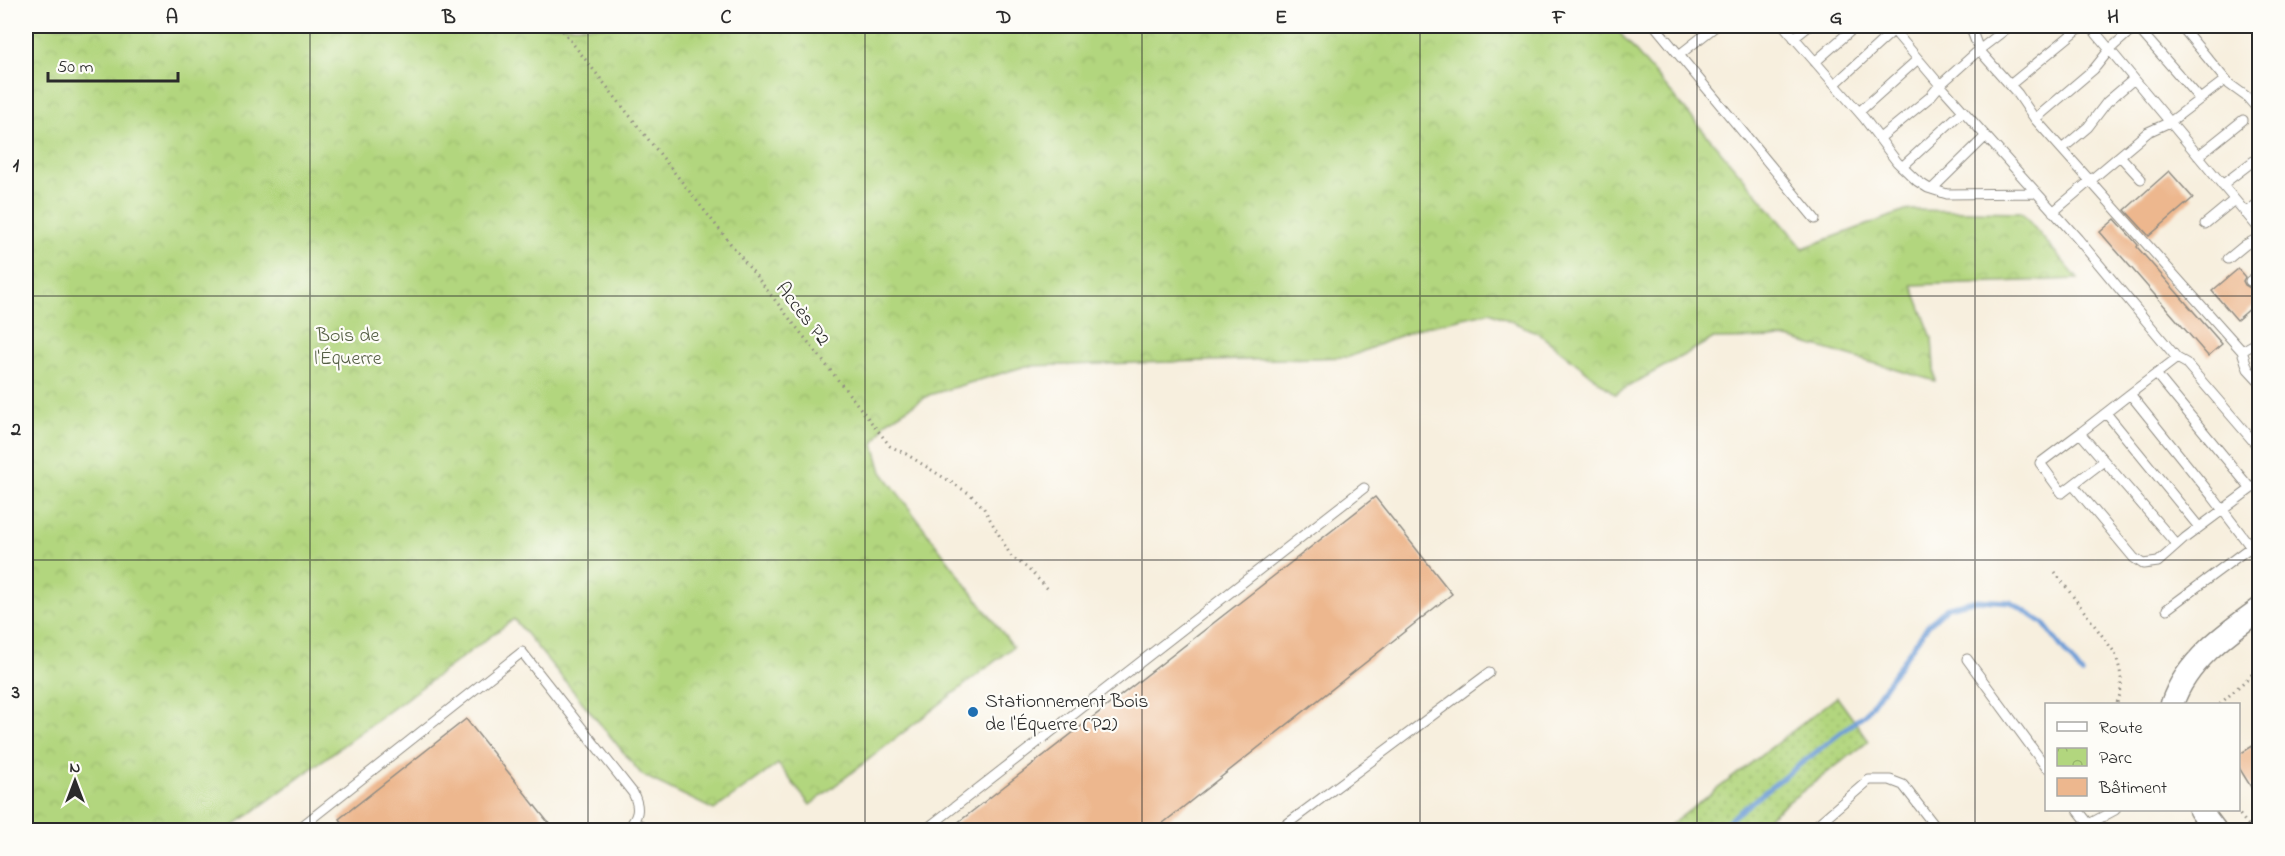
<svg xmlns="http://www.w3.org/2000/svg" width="2285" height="856" viewBox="0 0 2285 856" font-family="'Indie Flower',sans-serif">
<defs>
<pattern id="grass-dots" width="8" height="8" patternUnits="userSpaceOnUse" patternTransform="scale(1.5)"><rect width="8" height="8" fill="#b2d67e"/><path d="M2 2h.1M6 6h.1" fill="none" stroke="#99b86d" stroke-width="1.8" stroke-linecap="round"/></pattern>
<pattern id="park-crowns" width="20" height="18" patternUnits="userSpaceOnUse" patternTransform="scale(1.5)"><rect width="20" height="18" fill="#b2d67e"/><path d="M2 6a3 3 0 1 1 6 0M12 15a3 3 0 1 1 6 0" fill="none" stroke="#99b86d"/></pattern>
</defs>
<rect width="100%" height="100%" fill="#fdfcf7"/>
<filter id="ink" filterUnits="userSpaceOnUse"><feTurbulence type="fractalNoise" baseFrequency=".0167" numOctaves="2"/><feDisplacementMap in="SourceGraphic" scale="12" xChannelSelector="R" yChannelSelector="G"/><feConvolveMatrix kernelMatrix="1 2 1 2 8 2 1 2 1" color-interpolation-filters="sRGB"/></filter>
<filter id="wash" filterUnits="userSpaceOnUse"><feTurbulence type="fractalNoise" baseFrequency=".008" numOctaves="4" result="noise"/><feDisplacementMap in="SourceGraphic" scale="24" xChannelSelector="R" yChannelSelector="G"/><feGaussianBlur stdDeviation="1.35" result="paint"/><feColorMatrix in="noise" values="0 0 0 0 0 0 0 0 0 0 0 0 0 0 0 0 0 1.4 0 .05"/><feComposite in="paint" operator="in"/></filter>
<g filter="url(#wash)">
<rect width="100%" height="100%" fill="#f7efde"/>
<path fill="url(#grass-dots)" stroke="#6e8054" stroke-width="1.5" d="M1837 697 1869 741 1751 830H1664Z"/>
<path fill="url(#park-crowns)" stroke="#6e8054" stroke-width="1.5" d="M26 26H1614L1803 248 1908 210 2021 212 2078 279 1912 285 1932 338 1935 381 1788 338 1712 339 1615 394 1538 333 1490 312 1419 328 1349 357 1026 366 929 395 886 422 874 444 882 472 1013 647 810 805 778 764 714 810 642 775 514 619 235 825 233 830H26Z"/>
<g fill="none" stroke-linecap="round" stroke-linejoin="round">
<path stroke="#6d9dd7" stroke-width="5" d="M1716 830 1866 713 1929 624 1948 607 1977 600 2011 602 2043 623 2082 674"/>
</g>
<g id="blocks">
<path fill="#edb78e" d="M2169 171 2193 198 2149 236 2125 210Z
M2115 219 2138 245 2137 247 2222 344 2208 356 2100 232Z
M2238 269 2245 277 2243 281 2245 285 2250 288 2254 287 2259 293V301L2237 320 2212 291Z
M1375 497 1452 594 1153 831H947Z
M466 719 555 831H347L339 819Z
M2259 742V800L2238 766V755Z"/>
</g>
</g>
<g filter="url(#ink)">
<use href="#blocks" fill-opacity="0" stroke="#918d84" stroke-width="1.5"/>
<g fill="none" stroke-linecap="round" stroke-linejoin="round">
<g stroke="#918d84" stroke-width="11">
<path id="service" d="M1655 26 1815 219
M1784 26 1864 118 1897 162 1917 181 1928 188 1947 194 2036 193
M1890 26 1940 85 2078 239 2177 358 2130 394 2212 496 2260 559
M2010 26 1979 50 2018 94 2035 119 2242 351 2248 369 2260 382
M2090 26 2260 230
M2136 26 2200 99
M2181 26 2229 84 2247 97 2260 112
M2259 26H2260
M1794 38 1809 26
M1679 55 1716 26
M1815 62 1856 26
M1835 84 1894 30
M2010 85 2082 26
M1859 112 1918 59
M2035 119 2094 69 2110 49 2136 26
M1880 138 1930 97 1940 85 1979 50 1970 26
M2062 149 2088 127 2107 102 2134 79
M2120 156 2141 179
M2198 156 2243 120
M1902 167 1963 111
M2222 185 2260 156
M1932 189 1986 136
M2053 212 2148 132 2170 122 2225 80
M2245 213 2260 202
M2205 224 2234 200
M2228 259 2245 245 2260 237
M2250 281 2260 274
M2242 351 2260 341
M2177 358 2186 363 2260 449
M2156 374 2250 488
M2130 394 2080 433 2177 545
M2106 413 2199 527
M2080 433 2040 463 2062 493 2104 461
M2073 485 2134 558 2143 564 2158 562 2185 538 2260 482
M2167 609 2260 540
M1967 659 2046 767
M2078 810 2089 824 2115 810
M634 822 650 830
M297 830 522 652 633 793C641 809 638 817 627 830
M925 830 1364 488
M1279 830 1489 673
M1811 830 1869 780H1890L1903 785 1938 830"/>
</g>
<g stroke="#918d84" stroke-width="25">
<path id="tertiary" d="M2172 704C2186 662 2225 634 2260 609
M2200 810 2215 830"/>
</g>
<path stroke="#918d84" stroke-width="3" stroke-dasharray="1.5 4.5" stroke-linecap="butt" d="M559 26 890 446 906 454 970 494 983 507 1011 556 1027 568 1049 590
M2055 572 2115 653C2121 671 2125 688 2116 704
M2220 704 2260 667
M2236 810 2252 830"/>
<use href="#service" stroke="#fff" stroke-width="9"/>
<use href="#tertiary" stroke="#fff" stroke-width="22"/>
</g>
</g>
<path fill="none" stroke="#2b2b2b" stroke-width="1.5" stroke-opacity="0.55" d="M310 26V830M588 26V830M865 26V830M1142 26V830M1420 26V830M1697 26V830M1975 26V830M26 296H2260M26 560H2260"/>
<circle fill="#1f6fb2" stroke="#fdfcf7" stroke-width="2" cx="973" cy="712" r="6"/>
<g text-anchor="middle" stroke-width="4.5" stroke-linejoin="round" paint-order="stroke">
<g font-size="20" fill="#2b2b2b" stroke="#fdfcf7">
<text transform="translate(804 313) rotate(52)" y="7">Accès P2</text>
</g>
<g font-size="20" fill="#545e44" stroke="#fdfcf7">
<text x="348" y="341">Bois de<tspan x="348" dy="23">l'Équerre</tspan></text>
</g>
<g font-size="20" fill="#2b2b2b" stroke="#fdfcf7" text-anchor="start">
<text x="985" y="707">Stationnement Bois<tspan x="985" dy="23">de l'Équerre (P2)</tspan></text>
</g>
</g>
<rect width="2285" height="856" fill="none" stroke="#fdfcf7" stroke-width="66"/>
<rect x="2045" y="703" width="195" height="108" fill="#fdfcf7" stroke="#a9a8a5" stroke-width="1.5"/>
<rect x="2057" y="722" width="30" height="9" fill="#ffffff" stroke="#a9a8a5" stroke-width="1.5"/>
<text x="2099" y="733" font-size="18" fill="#2b2b2b">Route</text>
<rect x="2057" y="748" width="30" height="18" fill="url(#park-crowns)" stroke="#a9a8a5" stroke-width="1.5"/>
<text x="2099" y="763" font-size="18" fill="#2b2b2b">Parc</text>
<rect x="2057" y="778" width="30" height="18" fill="#edb78e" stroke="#a9a8a5" stroke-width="1.5"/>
<text x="2099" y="793" font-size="18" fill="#2b2b2b">Bâtiment</text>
<g transform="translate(75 781)" stroke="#fdfcf7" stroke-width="4.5" paint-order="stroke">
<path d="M0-4.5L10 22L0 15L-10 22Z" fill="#2b2b2b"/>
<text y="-9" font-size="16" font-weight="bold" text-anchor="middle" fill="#2b2b2b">N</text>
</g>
<path d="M48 72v9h130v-9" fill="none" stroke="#2b2b2b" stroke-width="3"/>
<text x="57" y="72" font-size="18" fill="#2b2b2b" stroke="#fdfcf7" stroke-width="4.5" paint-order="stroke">50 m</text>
<rect x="33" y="33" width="2219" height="790" fill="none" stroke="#2b2b2b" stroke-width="2"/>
<g font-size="20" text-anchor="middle" font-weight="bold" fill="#2b2b2b">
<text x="172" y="23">A</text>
<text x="449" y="23">B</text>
<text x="726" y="23">C</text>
<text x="1004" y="23">D</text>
<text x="1281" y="23">E</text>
<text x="1559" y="23">F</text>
<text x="1836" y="23">G</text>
<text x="2113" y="23">H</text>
<text x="16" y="171">1</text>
<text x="16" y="435">2</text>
<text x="16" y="698">3</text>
</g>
</svg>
